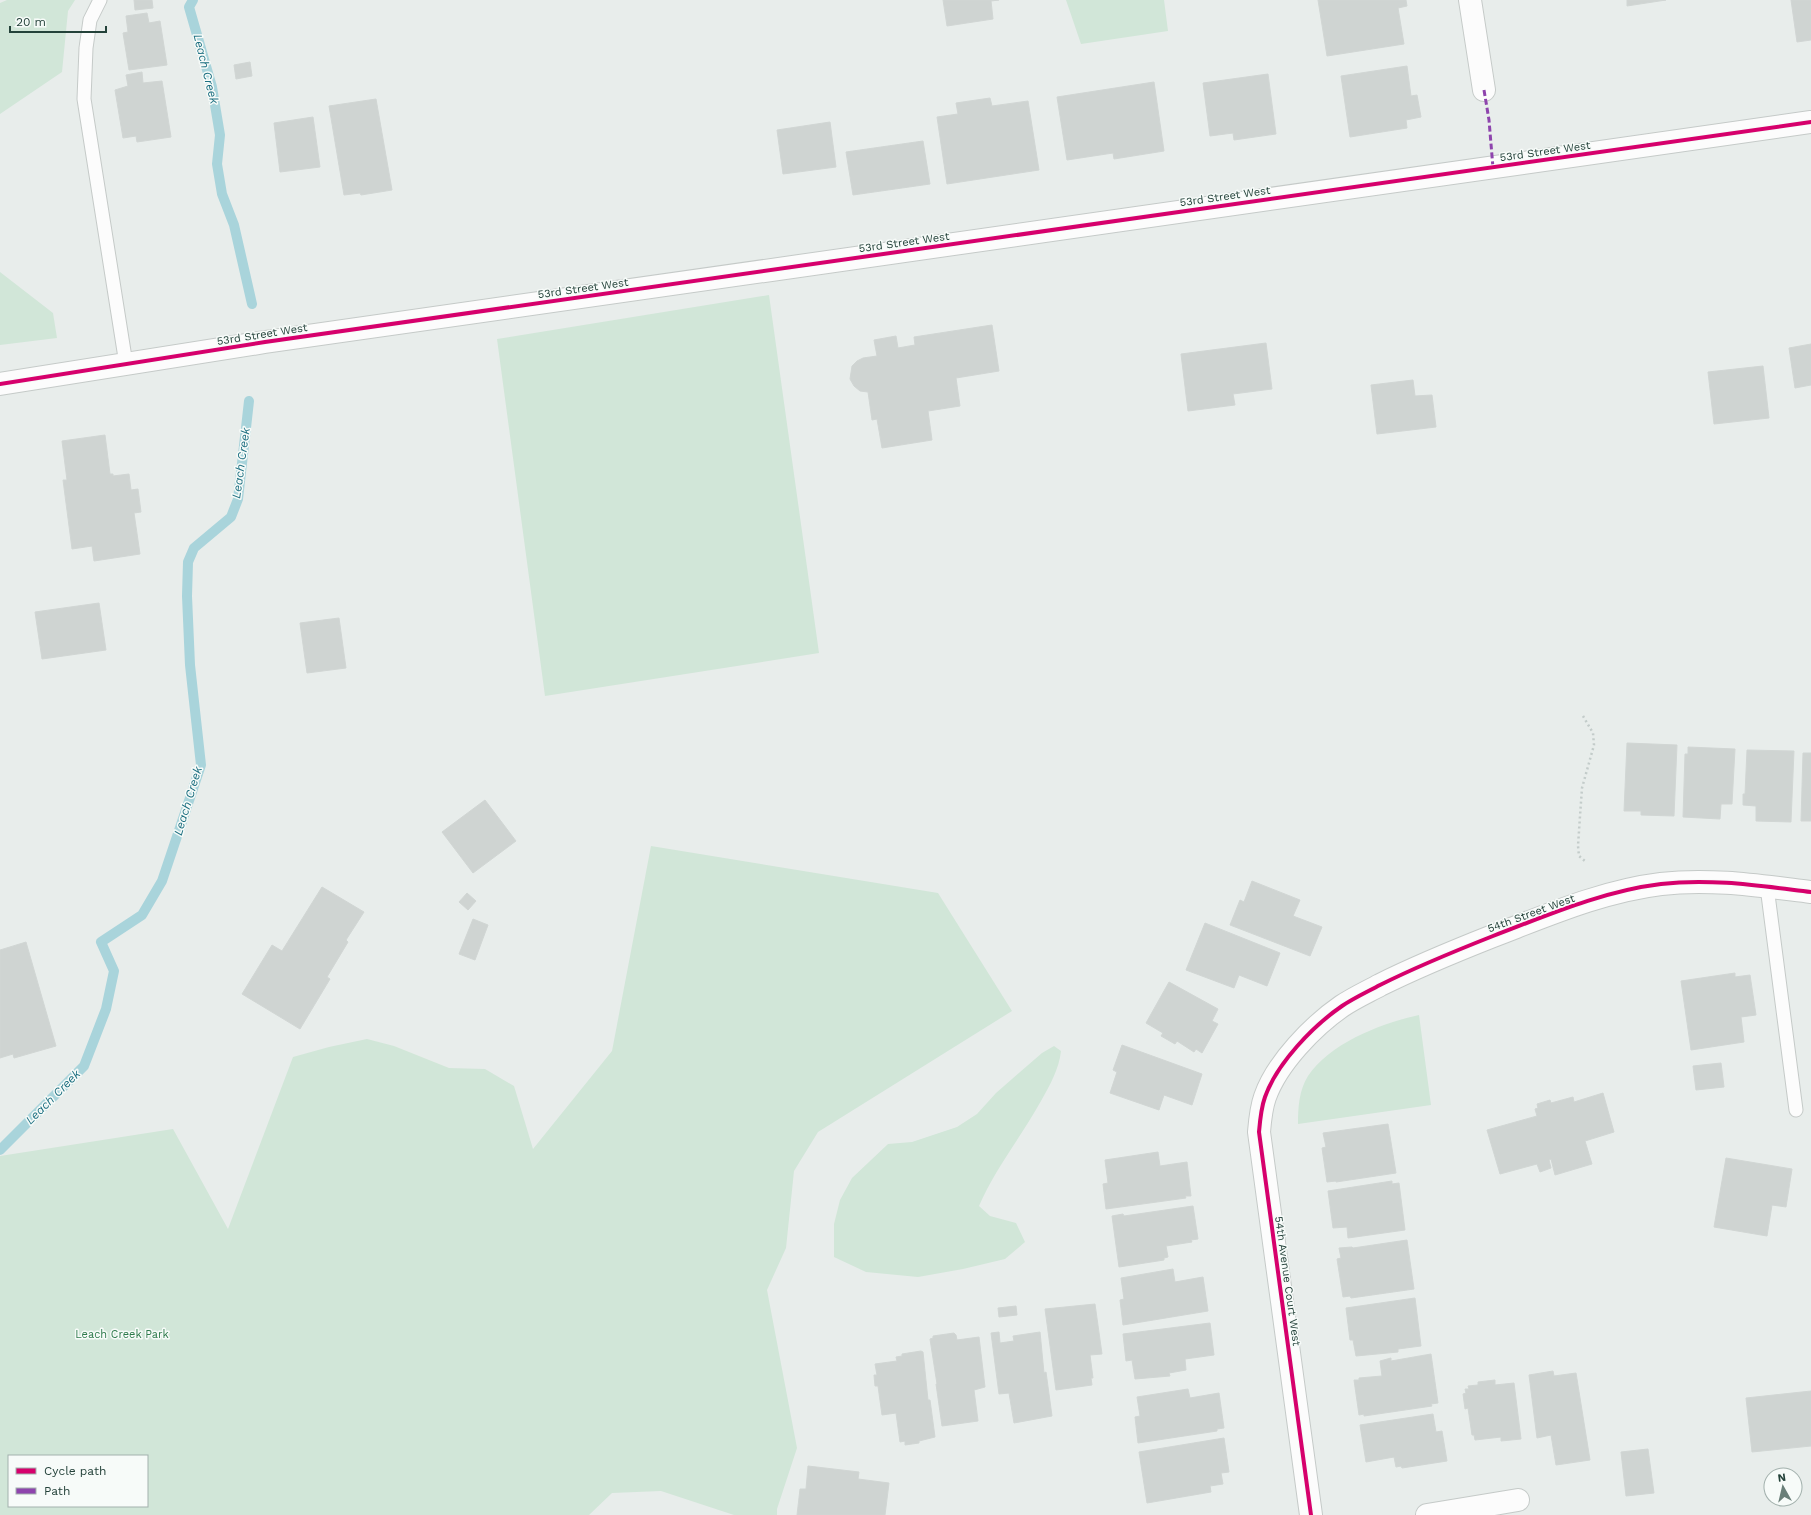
<svg xmlns="http://www.w3.org/2000/svg" width="1811" height="1515" viewBox="0 0 1811 1515" font-family="'Work Sans',sans-serif">
<rect width="100%" height="100%" fill="#e8edeb"/>
<path fill="#d1e6d8" fill-rule="evenodd" d="M7 0H75L68 11 62 72 0 114V3Z
M1066 0H1164L1168 31 1081 44Z
M0 272 53 313 57 338 0 345Z
M769 295 819 653 545 696 497 339Z
M651 846 938 893 1012 1011 818 1132 794 1171 786 1248 767 1290 797 1448 777 1509V1515H734L661 1491 612 1493 589 1515H0V1156L173 1129 228 1229 293 1057 329 1047 367 1039 394 1046 449 1068 485 1069 514 1086 533 1149 612 1051ZM9 1456H147V1506H9Z
M1419 1015 1431 1105 1298 1124C1298 1108 1299 1090 1308 1076 1330 1043 1382 1023 1419 1015Z
M1054 1046 1061 1051C1059 1069 1050 1085 1041 1101 1021 1137 995 1169 979 1206L990 1216 1016 1223 1025 1242 1005 1259 963 1269 918 1277 866 1272 834 1257V1224L840 1200 852 1178 888 1144 912 1142 957 1127 977 1114 996 1093 1042 1053Z"/>
<g fill="none" stroke-linecap="round" stroke-linejoin="round">
<path stroke="#a9d4db" stroke-width="10" d="M193 0 189 7 212 87 220 135 217 164 222 194 234 225 252 304
M0 1150 84 1066 106 1009 114 971 101 942 142 915 162 881 201 765 190 665 187 596 188 562 194 548 231 517 238 499 249 401"/>
</g>
<path fill="#cfd4d2" stroke="#d1d6d4" d="M134 0H152L153 8 135 10Z
M943 0H999L991 1 993 19 947 26Z
M1318 0H1406L1407 6 1398 8 1404 44 1327 56Z
M1627 0H1666L1627 6Z
M1791 0H1811V40L1797 42Z
M147 13 149 23 160 21 167 65 129 70 123 33 128 32 126 16Z
M250 62 252 76 236 79 234 65Z
M1407 66 1411 96 1417 95 1421 117 1406 120 1407 128 1350 137 1341 76Z
M142 72 143 83 162 81 171 137 137 142 136 136 123 138 115 90 128 86 126 75Z
M1268 74 1276 134 1234 140 1233 133 1210 136 1203 83Z
M1154 82 1164 151 1114 159 1113 153 1067 160 1057 97Z
M990 98 992 106 1028 101 1039 170 947 184 937 117 958 114 956 103Z
M376 99 392 190 361 195 360 193 344 195 329 106Z
M313 117 320 167 280 172 274 123Z
M830 122 836 167 783 174 777 130Z
M923 141 930 184 853 195 846 152Z
M992 325 999 371 956 378 960 406 928 411 932 440 882 448 877 419 872 420 868 392 860 391 854 386 850 379 852 366 857 361 863 358 877 356 874 340 896 336 898 348 915 345 914 337Z
M1266 343 1272 389 1233 394 1235 405 1188 411 1181 354Z
M1811 344V385L1795 388 1789 348Z
M1763 366 1769 418 1714 424 1708 372Z
M1413 380 1415 396 1432 395 1436 427 1377 434 1371 385Z
M105 435 110 474H113V476L129 474 131 490 138 489 141 512 134 513 140 554 94 561 92 546 72 549 63 480H67L62 441Z
M99 603 106 650 42 659 35 612Z
M339 618 346 668 307 673 300 623Z
M1627 743 1677 745 1674 816 1641 815V811H1624Z
M1688 747 1735 749 1732 804H1721L1720 819 1683 817 1685 754H1688Z
M1747 750 1794 751 1791 822 1756 821V806L1743 805V794H1745Z
M1803 753H1811V821H1801Z
M485 800 516 841 473 873 442 832Z
M1252 881 1300 900 1293 916 1322 927 1310 956 1230 925 1240 900 1244 902Z
M322 887 364 912 346 940 348 942 327 977 330 979 300 1029 242 994 272 945 282 951Z
M467 893 476 901 468 910 459 902Z
M473 919 488 925 475 960 459 954Z
M1205 923 1280 953 1267 986 1239 975 1234 988 1186 970Z
M26 942 56 1046 14 1058 13 1054 0 1058V950Z
M1735 973V977L1750 975 1756 1015 1741 1017 1744 1042 1691 1050 1681 981Z
M1169 982 1218 1009 1212 1021 1218 1024 1202 1053 1196 1049 1194 1052 1177 1041 1175 1044 1161 1036 1163 1033 1146 1023Z
M1122 1045 1202 1074 1192 1105 1164 1095 1159 1110 1110 1093 1117 1072 1113 1070Z
M1721 1063 1724 1087 1696 1090 1693 1066Z
M1603 1093 1614 1132 1585 1141 1592 1164 1555 1175 1551 1159 1549 1160 1551 1168 1540 1172 1537 1164 1500 1174 1487 1130 1537 1116 1535 1109 1538 1108 1537 1104 1550 1100 1551 1103 1573 1097 1574 1102Z
M1388 1124 1396 1173 1336 1182V1181L1327 1182 1322 1148 1326 1147 1323 1133Z
M1158 1152 1160 1166 1187 1162 1191 1196H1185L1186 1198 1106 1209 1103 1184 1108 1183 1105 1160Z
M1726 1158 1792 1169 1786 1207 1772 1205 1767 1236 1714 1227Z
M1392 1181V1184L1399 1183 1405 1230 1348 1238 1347 1227 1333 1228 1328 1191Z
M1193 1206 1198 1239 1191 1240 1192 1242 1166 1246 1168 1257 1164 1258V1260L1119 1267 1112 1216 1123 1214 1124 1216Z
M1407 1240 1414 1289 1351 1298 1350 1296 1343 1297 1337 1259 1341 1258 1339 1248 1352 1247 1353 1248Z
M1173 1269 1175 1282 1203 1277 1208 1311 1123 1325 1120 1300 1124 1299 1121 1278Z
M1415 1298 1421 1346 1398 1349V1352L1356 1356 1353 1340H1350L1346 1308Z
M1095 1304 1102 1354 1090 1355 1093 1378H1091L1092 1385 1056 1390 1045 1309Z
M1016 1306 1017 1315 999 1317 998 1308Z
M1210 1323 1214 1355 1185 1359 1186 1370 1169 1373 1170 1376 1135 1379 1132 1360 1126 1361 1123 1334Z
M999 1332 1000 1343 1014 1341 1013 1336 1040 1332 1044 1373 1046 1372 1052 1416 1014 1423 1009 1393 999 1394 991 1333Z
M954 1333 956 1335 957 1340 979 1337 985 1387 974 1390 978 1421 942 1426 936 1384H937L930 1339 933 1338V1336Z
M921 1351 923 1352 928 1400H930L935 1437 919 1441V1443L905 1445V1441L900 1442 896 1413 882 1415 878 1386H875L874 1375H877L875 1364 897 1361 896 1357 902 1356V1354Z
M1431 1354 1438 1403 1431 1404 1432 1406 1364 1416V1414L1359 1415 1354 1380H1359V1378L1382 1376 1380 1361 1391 1358V1361Z
M1553 1371 1554 1376 1576 1373 1590 1460 1556 1465 1551 1435 1537 1438 1529 1375Z
M1495 1380V1385L1514 1383 1521 1439 1501 1441V1437L1475 1440 1474 1435H1472L1468 1408 1465 1409 1463 1394 1466 1393 1465 1389H1469L1468 1386 1478 1385V1382Z
M1188 1389 1190 1398 1219 1393 1224 1428 1217 1429V1431L1138 1443 1135 1417 1140 1416 1137 1397Z
M1811 1391V1446L1752 1452 1746 1398Z
M1433 1414 1436 1432 1442 1431 1447 1461 1402 1468 1401 1466 1396 1467 1394 1457 1366 1462 1360 1425Z
M1224 1438 1229 1472 1221 1473 1223 1484 1210 1486 1211 1492 1147 1503 1139 1452Z
M1648 1449 1654 1493 1626 1496 1621 1452Z
M808 1466 859 1472 858 1479 889 1483 885 1515H797L800 1489H806Z"/>
<g fill="none" stroke-linecap="round" stroke-linejoin="round">
<g stroke="#c5cac8" stroke-width="15">
<path id="service" d="M100 0 90 20 86 48 84 99 126 364
M1767 887 1796 1110"/>
</g>
<g stroke="#c5cac8" stroke-width="24">
<path id="minor" d="M1470 0 1484 90
M0 384 265 342 1811 122
M1311 1515 1259 1132C1260 1120 1261 1108 1265 1097 1277 1063 1313 1026 1342 1006 1354 998 1367 992 1380 985 1416 967 1455 951 1493 936 1548 915 1603 891 1661 884 1711 878 1761 886 1811 892
M1427 1515 1518 1500"/>
</g>
<path stroke="#c3ccca" stroke-width="2.5" stroke-dasharray="2 3" stroke-linecap="butt" d="M1583 716 1593 733 1594 745 1582 788 1580 816 1578 846 1579 856 1586 862"/>
<use href="#service" stroke="#fcfcfc" stroke-width="13"/>
<use href="#minor" stroke="#fcfcfc" stroke-width="22"/>
<path stroke="#8e44ad" stroke-width="3" stroke-dasharray="6 3" stroke-linecap="butt" d="M1484 90 1489 120 1493 168"/>
<g stroke="#f7fbf9" stroke-width="6">
<path id="cycleway" d="M0 384 265 342 1811 122
M1311 1515 1259 1132C1260 1120 1261 1108 1265 1097 1277 1063 1313 1026 1342 1006 1354 998 1367 992 1380 985 1416 967 1455 951 1493 936 1548 915 1603 891 1661 884 1711 878 1761 886 1811 892"/>
</g>
<use href="#cycleway" stroke="#d6006c" stroke-width="4"/>
</g>
<g text-anchor="middle" stroke-width="3" stroke-linejoin="round" paint-order="stroke">
<g font-size="11" fill="#24423a" stroke="#f7fbf9">
<text transform="translate(1545 151) rotate(-8)" y="4">53rd Street West</text>
<text transform="translate(1225 196) rotate(-8)" y="4">53rd Street West</text>
<text transform="translate(904 242) rotate(-8)" y="4">53rd Street West</text>
<text transform="translate(583 288) rotate(-8)" y="4">53rd Street West</text>
<text transform="translate(262 334) rotate(-9)" y="4">53rd Street West</text>
<text transform="translate(1531 913) rotate(-20)" y="4">54th Street West</text>
<text transform="translate(1288 1281) rotate(82)" y="4">54th Avenue Court West</text>
</g>
<g font-size="11" fill="#2d7a4b" stroke="#f7fbf9">
<text x="122" y="1338">Leach Creek Park</text>
</g>
<g font-size="12" font-style="italic" fill="#1c6f80" stroke="#f7fbf9">
<text transform="translate(206 69) rotate(76)" y="4">Leach Creek</text>
<text transform="translate(241 463) rotate(-82)" y="4">Leach Creek</text>
<text transform="translate(188 801) rotate(-73)" y="4">Leach Creek</text>
<text transform="translate(53 1097) rotate(-45)" y="4">Leach Creek</text>
</g>
</g>
<rect x="8" y="1455" width="140" height="52" fill="#f7fbf9" stroke="#a3b1ad"/>
<rect x="16" y="1468" width="20" height="6" fill="#d6006c" stroke="#a3b1ad"/>
<text x="44" y="1475" font-size="12" fill="#24423a">Cycle path</text>
<rect x="16" y="1488" width="20" height="6" fill="#8e44ad" stroke="#a3b1ad"/>
<text x="44" y="1495" font-size="12" fill="#24423a">Path</text>
<g transform="translate(1783 1487) rotate(352)"><circle r="19" fill="#f7fbf9" stroke="#a3b1ad"/>
<path d="M0-3L7 15L0 10L-7 15Z" fill="#697e78"/>
<text y="-6" font-size="11" font-weight="bold" text-anchor="middle" fill="#24423a">N</text>
</g>
<path d="M10 26v6h96v-6" fill="none" stroke="#24423a" stroke-width="2"/>
<text x="16" y="26" font-size="12" fill="#24423a" stroke="#f7fbf9" stroke-width="3" paint-order="stroke">20 m</text>
</svg>
